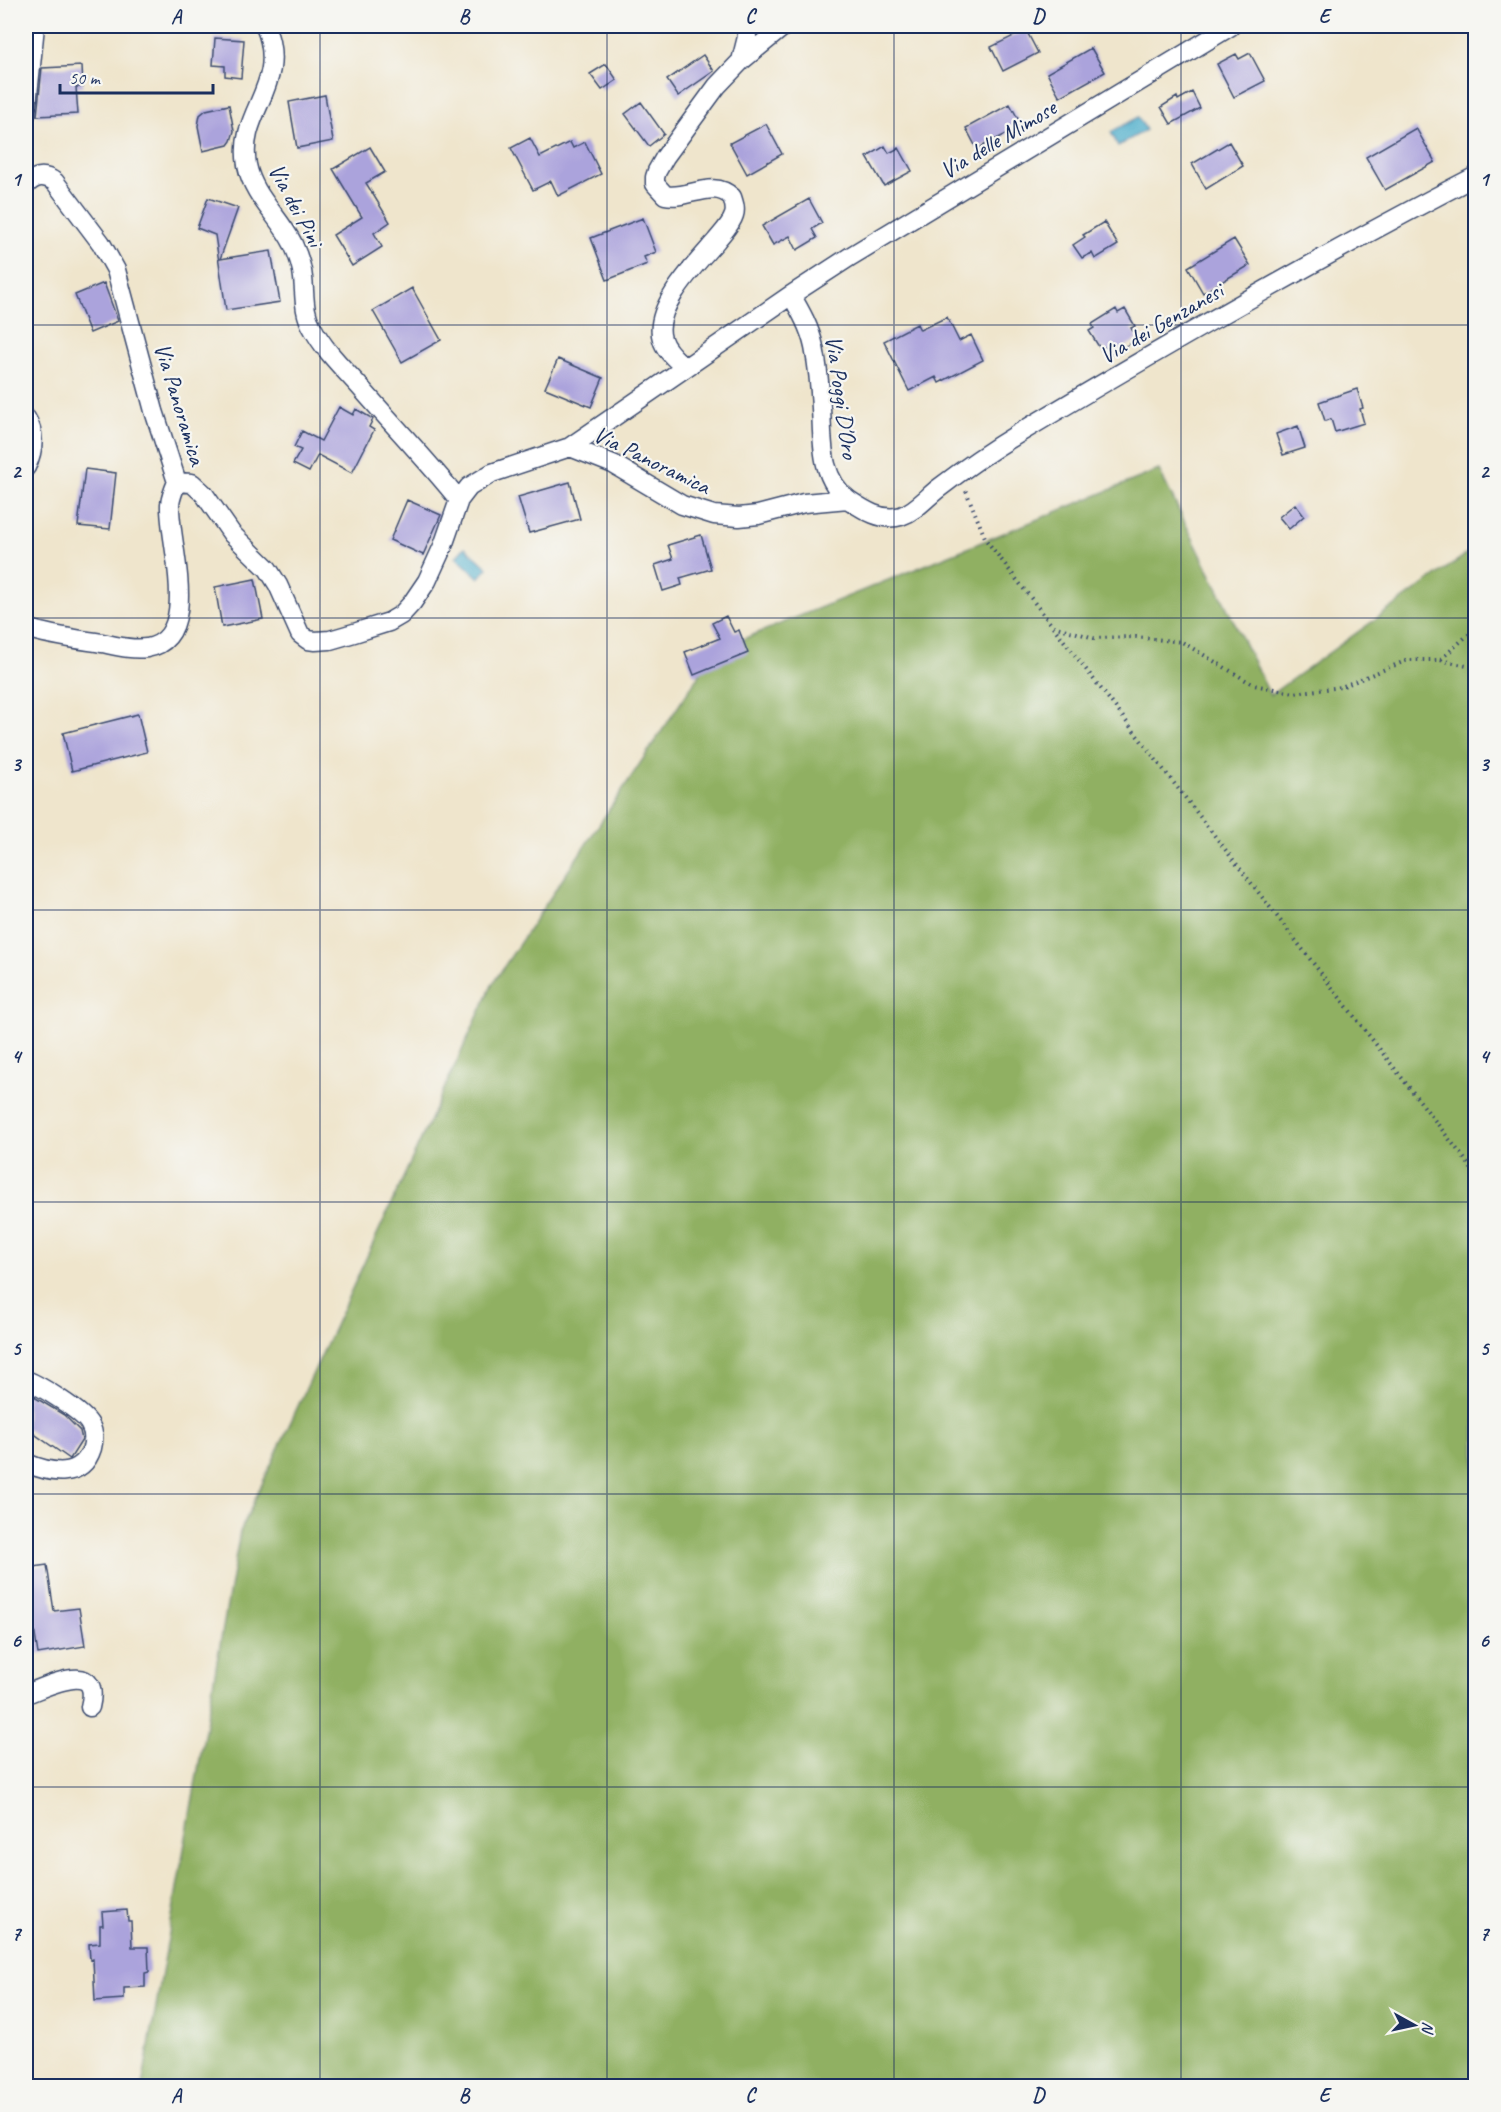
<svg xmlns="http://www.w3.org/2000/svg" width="1501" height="2112" viewBox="0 0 1501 2112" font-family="Caveat,sans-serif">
<rect width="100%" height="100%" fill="#f6f6f2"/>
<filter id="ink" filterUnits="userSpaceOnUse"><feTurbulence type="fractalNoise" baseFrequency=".0167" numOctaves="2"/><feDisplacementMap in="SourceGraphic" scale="12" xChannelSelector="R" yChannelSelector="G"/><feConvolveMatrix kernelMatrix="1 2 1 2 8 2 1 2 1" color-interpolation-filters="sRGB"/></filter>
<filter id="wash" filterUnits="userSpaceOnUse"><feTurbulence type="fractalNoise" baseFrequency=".008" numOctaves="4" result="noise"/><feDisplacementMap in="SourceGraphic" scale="24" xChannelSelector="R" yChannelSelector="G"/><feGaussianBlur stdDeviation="1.35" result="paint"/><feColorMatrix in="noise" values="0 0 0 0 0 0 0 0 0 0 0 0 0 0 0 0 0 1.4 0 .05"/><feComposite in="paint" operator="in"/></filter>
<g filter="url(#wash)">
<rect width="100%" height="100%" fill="#efe5cc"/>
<path fill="#90b062" stroke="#567060" stroke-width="1.5" d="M1159 470 1270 695 1475 548V2086H142L240 1532 493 983 716 650Z"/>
<path fill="#4aacca" stroke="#326e94" stroke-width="1.5" d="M1138 117 1146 130 1118 146 1111 132Z
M465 547 488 568 479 578 456 557Z"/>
<g id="blocks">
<path fill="#aba3dc" d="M1026 30 1038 53 1003 71 991 47Z
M215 38 244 40 241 78 225 76V66L213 65Z
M1091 48 1105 72 1060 97 1047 73Z
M1250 53 1265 81 1234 97 1217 64 1236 54 1239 59Z
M703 55 714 71 678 96 667 80Z
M606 64 617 80 602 90 590 74Z
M82 66 83 87H76L78 114 37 116 42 68Z
M1192 92 1200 108 1171 124 1161 107 1177 97 1178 100Z
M325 95 333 141 297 148 289 102Z
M641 102 664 134 649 146 625 114Z
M1010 104 1022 126 977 149 966 128Z
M229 105 234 131 231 141 228 145 203 151 198 126 200 115 206 110Z
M766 124 782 154 747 174 730 143Z
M1416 128 1435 162 1385 190 1366 157Z
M530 138 540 157 570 142 573 148 585 142 601 174 558 196 551 181 533 190 511 148Z
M1229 142 1243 166 1206 189 1192 164Z
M885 146 889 153 899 148 912 171 884 186 867 157Z
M370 147 385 172 366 183 390 222 374 233 382 247 352 266 333 235 362 217 333 169Z
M208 198 238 208 220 259 271 251 280 302 226 310 215 235 197 228Z
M809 199 822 223 812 229 817 238 797 250 790 236 773 245 762 226Z
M643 218 656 252 644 257 647 264 607 280 591 238Z
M1104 222 1118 245 1095 259 1092 253 1082 258 1073 245 1085 237 1083 235Z
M1234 239 1250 265 1203 293 1188 267Z
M104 283 118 321 90 333 75 295Z
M412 288 441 340 402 362 373 311Z
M1116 309 1118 313 1125 309 1135 326 1131 328 1138 339 1109 356 1104 347 1101 350 1089 331 1094 328 1092 324Z
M947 317 959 341 971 335 983 360 939 383 936 377 909 391 884 341 917 324 920 330Z
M558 359 603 378 591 407 545 388Z
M1357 389 1363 408 1360 409 1364 423 1335 432 1331 419 1325 421 1319 402Z
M339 407 353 415 356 409 373 419 369 427 374 430 352 473 318 455 309 472 293 464 301 450 294 447 302 431 321 441Z
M1298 426 1305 448 1283 455 1276 434Z
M85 469 116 473 110 529 78 526Z
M570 482 580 519 529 533 518 497Z
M407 500 441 515 423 555 390 540Z
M1295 504 1304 516 1289 529 1279 517Z
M701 535 711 569 680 578 682 585 663 591 655 565 673 559 668 545Z
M255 579 263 619 222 627 215 587Z
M726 616 734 632 739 630 748 653 694 675 685 652 720 638 712 623Z
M138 714 147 752 72 771 63 733Z
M26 1392 64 1415 80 1431 82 1440 70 1459 26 1428Z
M47 1565 54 1611 79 1608 85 1646 38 1654 31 1610H26V1568Z
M127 1910 128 1921H131L132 1947H148L149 1972 145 1973V1987L124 1988V1999L95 2001 93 1959 90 1960 89 1944 100 1943V1925H103L102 1912Z"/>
</g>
</g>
<g filter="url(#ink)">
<use href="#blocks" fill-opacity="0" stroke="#3b4a6e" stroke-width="1.5"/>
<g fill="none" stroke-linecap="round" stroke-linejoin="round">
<g stroke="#3b4a6e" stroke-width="21">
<path id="street" d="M265 26C290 86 237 111 247 165 253 196 279 216 293 244 298 255 302 266 303 278 305 295 303 311 312 327 324 350 343 368 360 387 393 425 428 461 459 500
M746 26 747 37 741 61 717 86 665 157 657 171 655 177V184L665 195C688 200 713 178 732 197 734 203 736 209 734 215 731 225 722 233 716 241 697 263 652 308 662 339 665 351 677 360 685 368L791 295C801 312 810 328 814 347 818 367 820 388 821 408 823 440 819 478 849 500 864 510 882 522 901 516 916 511 927 497 939 488 965 468 993 449 1021 432 1170 343 1321 256 1476 176
M741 61 784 26
M26 114 35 26
M26 185C35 176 44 174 55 182L101 243 116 270 154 411 177 482 192 483 204 494 232 534 268 569 278 585 300 634 308 640 315 641 330 640 354 633 389 622 401 615 412 603 427 581 443 546 459 500 469 487 492 473 570 447 613 464 682 505 714 515 739 517 758 515 804 503 848 499
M791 295 851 256 1231 26
M26 418C36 434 34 450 26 467
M570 447 685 368
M26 628C50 636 76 639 102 643 117 646 131 650 147 648 203 638 168 541 170 504 171 496 174 489 177 482
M26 1380C39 1385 84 1412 90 1425 94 1432 94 1440 92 1448 82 1480 50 1473 26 1463
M26 1694C49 1686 102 1658 90 1707"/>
</g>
<path stroke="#3b4a6e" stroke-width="4" stroke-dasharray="1.5 4.5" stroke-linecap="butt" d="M966 491 986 540 1470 1166 1476 1181
M1053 626 1094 638 1136 637 1182 642 1254 685 1294 693 1341 687 1408 660H1440L1476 668
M1441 659 1476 628"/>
<use href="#street" stroke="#fff" stroke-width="18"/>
</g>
</g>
<path fill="none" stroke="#1b2f5e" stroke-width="1.5" stroke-opacity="0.55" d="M320 26V2086M607 26V2086M894 26V2086M1181 26V2086M26 325H1476M26 618H1476M26 910H1476M26 1202H1476M26 1494H1476M26 1787H1476"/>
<g text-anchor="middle" stroke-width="4.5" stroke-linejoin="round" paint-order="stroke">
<g font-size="24" fill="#1b2f5e" stroke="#f6f6f2">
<text transform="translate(998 139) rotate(-31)" y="8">Via delle Mimose</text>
<text transform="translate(296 205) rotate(62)" y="8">Via dei Pini</text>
<text transform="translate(1161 323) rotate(-30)" y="8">Via dei Genzanesi</text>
<text transform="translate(842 397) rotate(82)" y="8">Via Poggi D'Oro</text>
<text transform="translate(180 404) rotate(73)" y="8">Via Panoramica</text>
<text transform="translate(652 460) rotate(26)" y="8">Via Panoramica</text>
</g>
</g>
<rect width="1501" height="2112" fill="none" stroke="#f6f6f2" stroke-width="66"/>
<g transform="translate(1414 2025) rotate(98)" stroke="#f6f6f2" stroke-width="4.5" paint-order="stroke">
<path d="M0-4.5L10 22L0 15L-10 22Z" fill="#1b2f5e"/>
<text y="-9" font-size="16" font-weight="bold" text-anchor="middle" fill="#1b2f5e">N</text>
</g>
<path d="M60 84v9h153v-9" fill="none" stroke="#1b2f5e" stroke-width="3"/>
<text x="69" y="84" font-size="18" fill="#1b2f5e" stroke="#f6f6f2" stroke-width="4.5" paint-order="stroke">50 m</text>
<rect x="33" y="33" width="1435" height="2046" fill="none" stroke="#1b2f5e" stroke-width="2"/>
<g font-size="20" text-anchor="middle" font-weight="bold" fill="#1b2f5e">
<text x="176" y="23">A</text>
<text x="464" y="23">B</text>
<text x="750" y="23">C</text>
<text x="1038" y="23">D</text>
<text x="1324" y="23">E</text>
<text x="16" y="186">1</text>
<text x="1484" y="186">1</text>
<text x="16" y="478">2</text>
<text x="1484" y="478">2</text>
<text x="16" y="771">3</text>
<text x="1484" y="771">3</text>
<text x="16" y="1063">4</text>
<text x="1484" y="1063">4</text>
<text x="16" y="1355">5</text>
<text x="1484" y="1355">5</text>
<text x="16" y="1647">6</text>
<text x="1484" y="1647">6</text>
<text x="16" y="1940">7</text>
<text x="1484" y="1940">7</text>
<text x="176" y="2102">A</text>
<text x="464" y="2102">B</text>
<text x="750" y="2102">C</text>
<text x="1038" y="2102">D</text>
<text x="1324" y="2102">E</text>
</g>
</svg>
